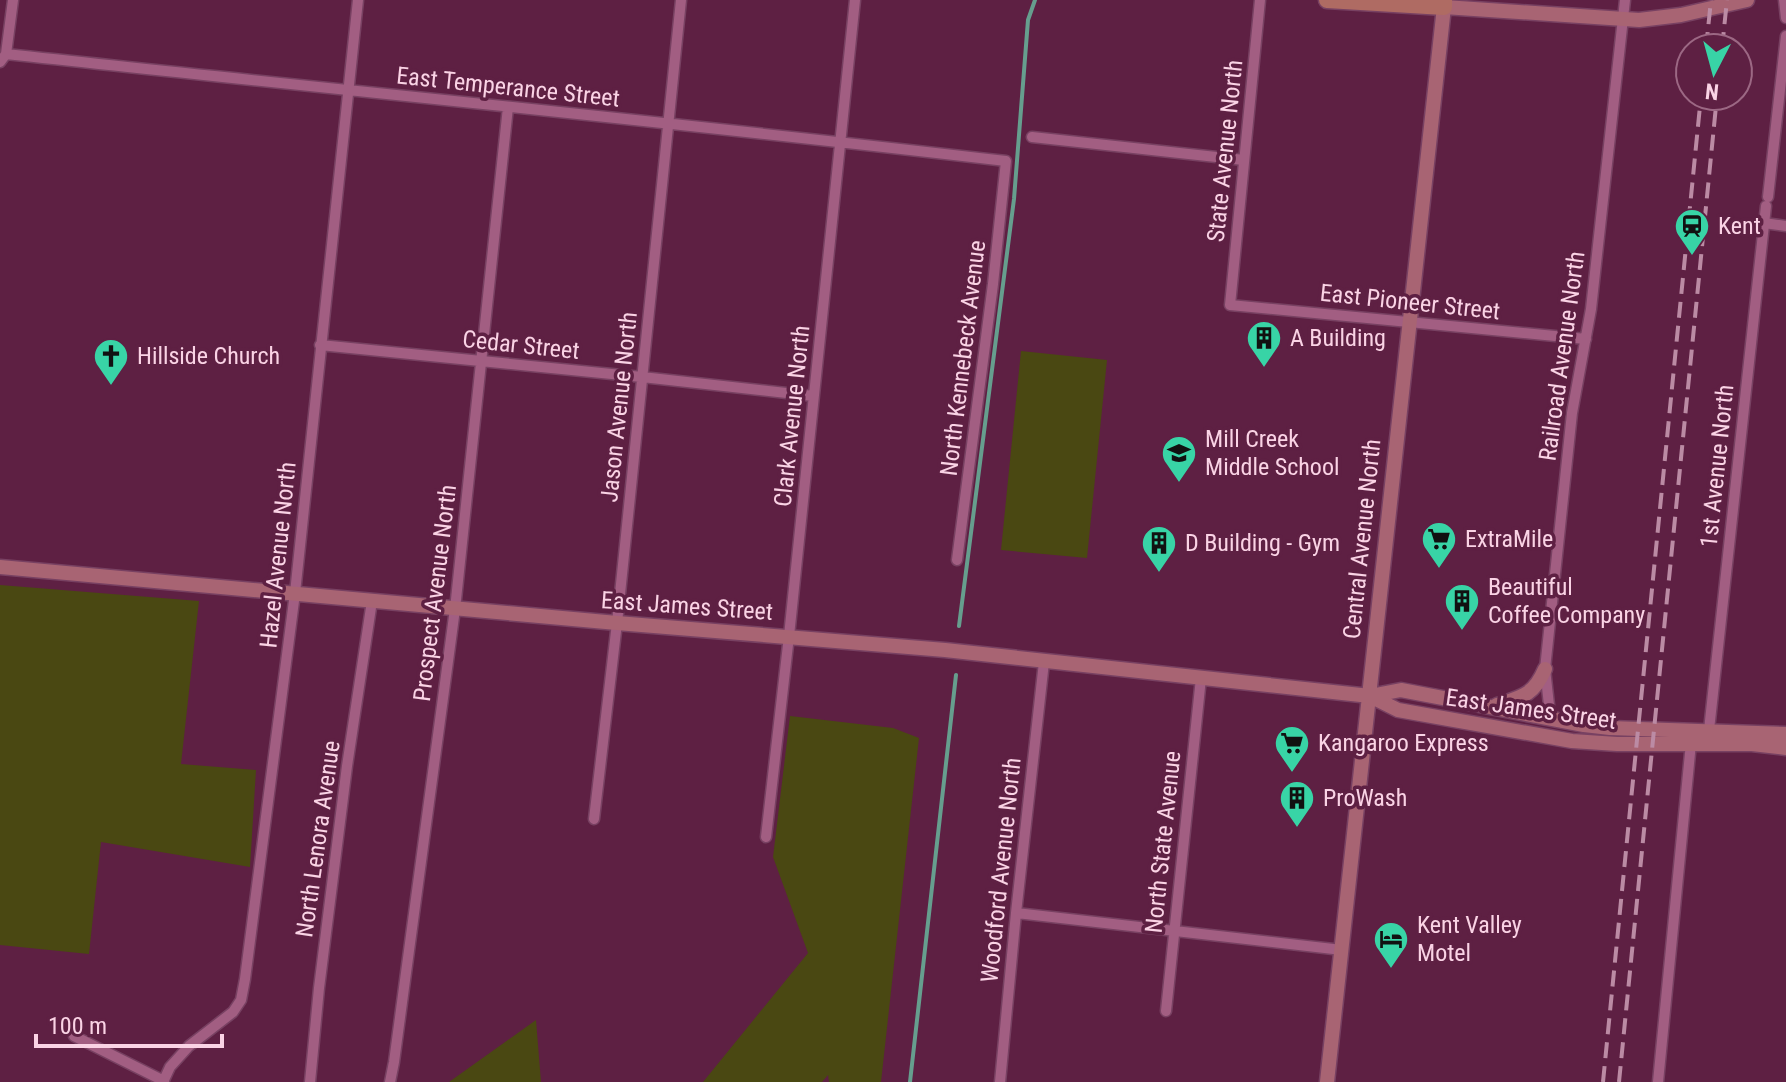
<svg xmlns="http://www.w3.org/2000/svg" width="1786" height="1082" viewBox="0 0 1786 1082" font-family="'Roboto Condensed',sans-serif">
<rect width="100%" height="100%" fill="#5e2043"/>
<path fill="#4a4812" d="M1021 351 1107 360 1087 558 1001 550Z
M0 585 199 601 181 764 256 770 250 867 101 842 89 954 0 945Z
M790 716 893 728 919 738 881 1082H829L828 1075 822 1082H703L808 953 773 857Z
M536 1020 541 1082H449Z"/>
<g fill="none" stroke-linecap="round" stroke-linejoin="round">
<path stroke="#669e8e" stroke-width="4" d="M959 626 1014 199 1028 20 1035 0
M910 1082 956 675"/>
<g stroke="#784162" stroke-width="13">
<path id="street" d="M1260 0 1230 305 1586 339
M1784 0 1786 18
M6 54C339 90 673 122 1006 161L993 284 957 560
M0 62 6 54 13 0
M1032 137 1244 160
M1768 197 1786 36
M1764 223 1786 226
M320 345 642 377 813 396
M1547 718 1549 705 1545 669 1572 413 1591 309 1625 0
M1709 730 1766 206
M594 819 617 623 681 0
M766 837 789 636 855 0
M1016 913 1342 950
M1166 1011 1201 678
M74 1036 164 1081
M163 1082 170 1067 189 1046 233 1012 241 1000 245 979 295 593 358 0
M310 1082 319 988 347 766 372 601
M390 1082 394 1062 455 609 508 107
M1000 1082 1016 913 1044 662
M1658 1082 1691 743"/>
</g>
<g stroke="#784162" stroke-width="17">
<path id="secondary" d="M0 567 617 623 945 650 1370 696 1401 690 1584 725 1610 728 1786 734
M1370 696 1398 710 1572 741 1617 744H1752L1786 748
M1497 705C1522 697 1534 695 1545 669
M1327 1082 1444 7 1639 20 1681 15 1747 0"/>
</g>
<g stroke="#784162" stroke-width="19">
<path id="primary" d="M1327 0 1444 7V0"/>
</g>
<use href="#street" stroke="#a25e82" stroke-width="10"/>
<use href="#secondary" stroke="#a86473" stroke-width="14"/>
<use href="#primary" stroke="#af6b63" stroke-width="16"/>
<path stroke="#bb8ba4" stroke-width="4" stroke-dasharray="16 8" stroke-linecap="butt" d="M1706 48 1711 0
M1722 48 1727 0
M1603 1082 1701 96
M1619 1082 1717 96"/>
</g>
<defs>
<g id="station-pin" transform="scale(1.8)"><path d="M0 17L-7.5 6A9.5 9.5 0 1 1 7.5 6Z" fill="#38d4a6" stroke="#5e2043"/><path d="M-3-6H3Q5-6 5-4V2Q5 4 3 4L4.5 6H3L1.5 4h-3L-3 6H-4.5L-3 4Q-5 4-5 2V-4Q-5-6-3-6ZM-3.5-4v3h7v-3ZM-3.5 1v1.5H-2V1ZM2 1v1.5H3.5V1Z" fill="#111"/></g>
<g id="building-pin" transform="scale(1.8)"><path d="M0 17L-7.5 6A9.5 9.5 0 1 1 7.5 6Z" fill="#38d4a6" stroke="#5e2043"/><path d="M-4-6H4V6H1V3H-1V6H-4ZM-2.5-4.3h1.7v1.8h-1.7ZM.8-4.3h1.7v1.8H.8ZM-2.5-1h1.7V.8h-1.7ZM.8-1h1.7V.8H.8Z" fill="#111"/></g>
<g id="church-pin" transform="scale(1.8)"><path d="M0 17L-7.5 6A9.5 9.5 0 1 1 7.5 6Z" fill="#38d4a6" stroke="#5e2043"/><path d="M-1.2-6h2.4v3.5h3.3v2.4h-3.3V6h-2.4V-.1h-3.3v-2.4h3.3Z" fill="#111"/></g>
<g id="school-pin" transform="scale(1.8)"><path d="M0 17L-7.5 6A9.5 9.5 0 1 1 7.5 6Z" fill="#38d4a6" stroke="#5e2043"/><path d="M0-5L7-2L0 1L-7-2ZM-4 1L0 2.5L4 1V4Q0 6-4 4Z" fill="#111"/></g>
<g id="supermarket-pin" transform="scale(1.8)"><path d="M0 17L-7.5 6A9.5 9.5 0 1 1 7.5 6Z" fill="#38d4a6" stroke="#5e2043"/><path d="M-6-5.5h2.5l.6 2H6L4.5 2H-2.5L-4.4-4H-6ZM-1.5 3.2a1.3 1.3 0 1 0 .1 0ZM3 3.2a1.3 1.3 0 1 0 .1 0Z" fill="#111"/></g>
<g id="hotel-pin" transform="scale(1.8)"><path d="M0 17L-7.5 6A9.5 9.5 0 1 1 7.5 6Z" fill="#38d4a6" stroke="#5e2043"/><path d="M-6-4.5h1.5V1H6V5H4.5V3h-9V5H-6ZM-4 0a1.8 1.8 0 1 1 3.6 0ZM.5 0V-2.5h3Q6-2.5 6 0Z" fill="#111"/></g>
</defs>
<g fill-rule="evenodd">
<use href="#station-pin" x="1692" y="226"/>
<use href="#building-pin" x="1264" y="338"/>
<use href="#church-pin" x="111" y="356"/>
<use href="#school-pin" x="1179" y="453"/>
<use href="#supermarket-pin" x="1439" y="539"/>
<use href="#building-pin" x="1159" y="543"/>
<use href="#building-pin" x="1462" y="601"/>
<use href="#supermarket-pin" x="1292" y="743"/>
<use href="#building-pin" x="1297" y="798"/>
<use href="#hotel-pin" x="1391" y="939"/>
</g>
<g text-anchor="middle" stroke-width="7" stroke-linejoin="round" paint-order="stroke">
<g font-size="24" fill="#fad3e5" stroke="#5e2043">
<text transform="translate(508 87) rotate(6)" y="8">East Temperance Street</text>
<text transform="translate(1225 151) rotate(-84)" y="8">State Avenue North</text>
<text transform="translate(1410 302) rotate(6)" y="8">East Pioneer Street</text>
<text transform="translate(521 345) rotate(6)" y="8">Cedar Street</text>
<text transform="translate(1562 356) rotate(-82)" y="8">Railroad Avenue North</text>
<text transform="translate(963 358) rotate(-83)" y="8">North Kennebeck Avenue</text>
<text transform="translate(619 407) rotate(-84)" y="8">Jason Avenue North</text>
<text transform="translate(792 416) rotate(-84)" y="8">Clark Avenue North</text>
<text transform="translate(1717 466) rotate(-84)" y="8">1st Avenue North</text>
<text transform="translate(1362 539) rotate(-84)" y="8">Central Avenue North</text>
<text transform="translate(278 555) rotate(-84)" y="8">Hazel Avenue North</text>
<text transform="translate(435 593) rotate(-83)" y="8">Prospect Avenue North</text>
<text transform="translate(687 606) rotate(4)" y="8">East James Street</text>
<text transform="translate(1531 709) rotate(8)" y="8">East James Street</text>
<text transform="translate(318 839) rotate(-82)" y="8">North Lenora Avenue</text>
<text transform="translate(1163 842) rotate(-84)" y="8">North State Avenue</text>
<text transform="translate(1001 870) rotate(-84)" y="8">Woodford Avenue North</text>
</g>
<g font-size="24" fill="#fad3e5" stroke="#5e2043" text-anchor="start">
<text x="1718" y="234">Kent</text>
<text x="1290" y="346">A Building</text>
<text x="137" y="364">Hillside Church</text>
<text x="1205" y="447">Mill Creek<tspan x="1205" dy="28">Middle School</tspan></text>
<text x="1465" y="547">ExtraMile</text>
<text x="1185" y="551">D Building - Gym</text>
<text x="1488" y="595">Beautiful<tspan x="1488" dy="28">Coffee Company</tspan></text>
<text x="1318" y="751">Kangaroo Express</text>
<text x="1323" y="806">ProWash</text>
<text x="1417" y="933">Kent Valley<tspan x="1417" dy="28">Motel</tspan></text>
</g>
</g>
<g transform="translate(1714 72) rotate(186)"><circle r="38" fill="#5e2043" stroke="#9c6884" stroke-width="2"/>
<path d="M0-6L14 30L0 20L-14 30Z" fill="#38d4a6"/>
<text y="-12" font-size="22" font-weight="bold" text-anchor="middle" fill="#fad3e5">N</text>
</g>
<path d="M36 1034v12h186v-12" fill="none" stroke="#fad3e5" stroke-width="4"/>
<text x="48" y="1034" font-size="24" fill="#fad3e5" stroke="#5e2043" stroke-width="6" paint-order="stroke">100 m</text>
</svg>
